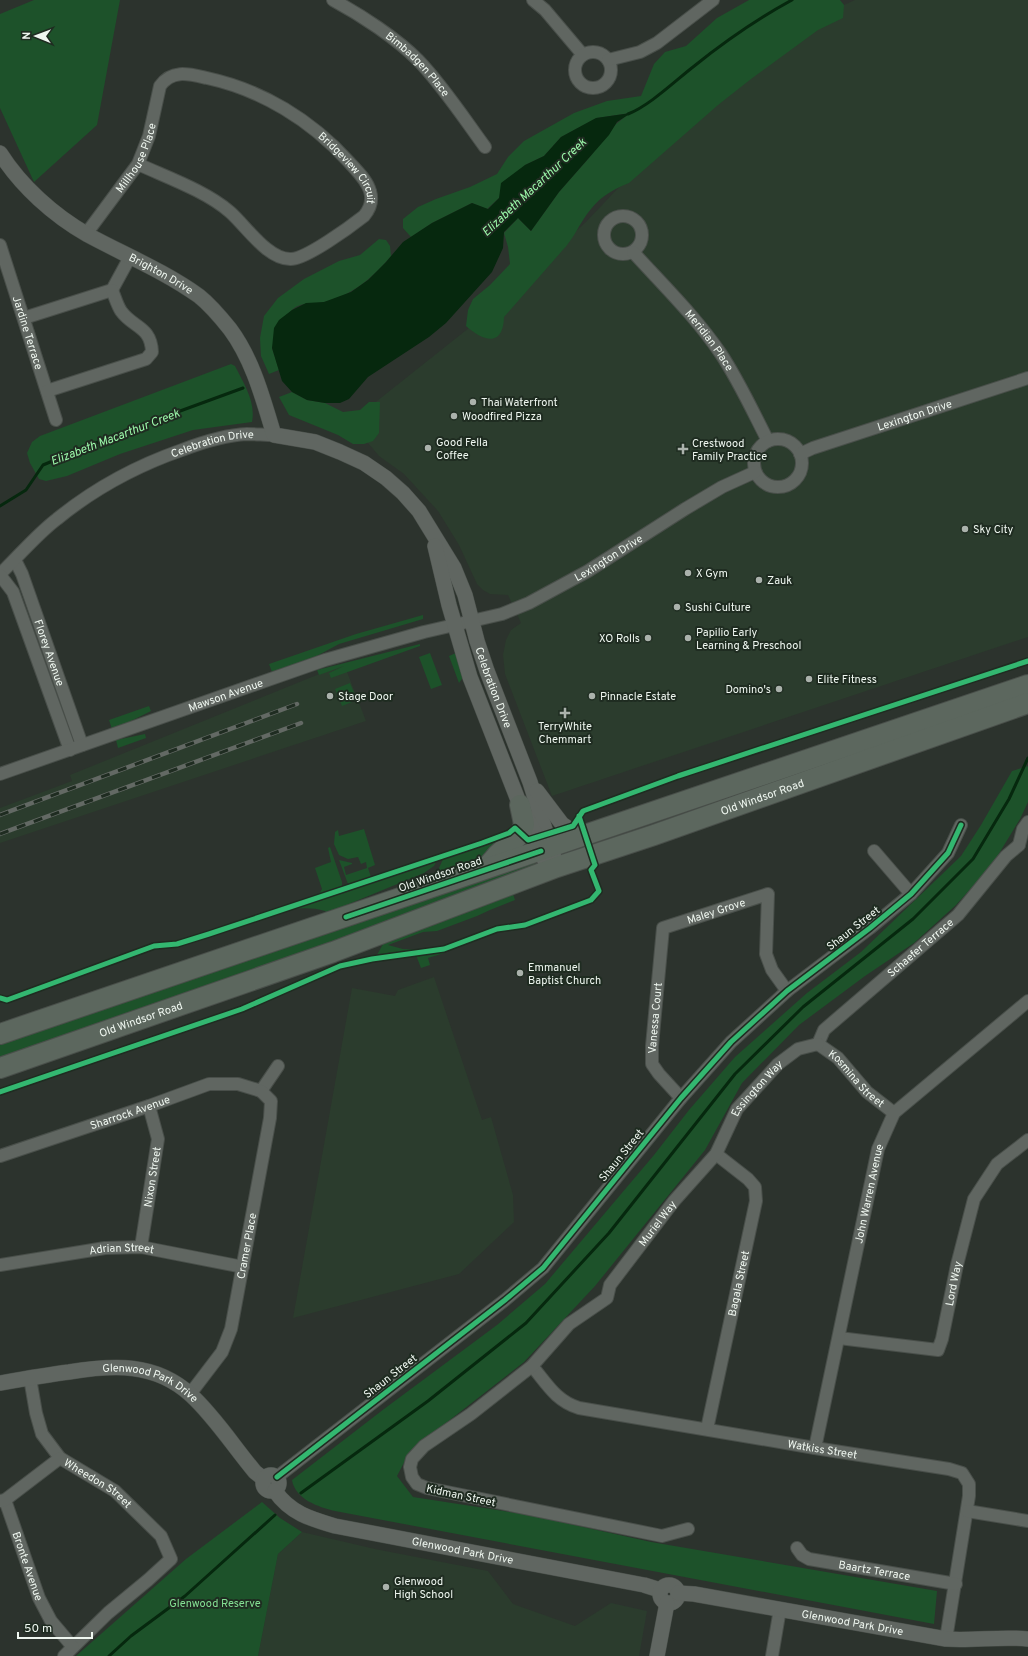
<svg xmlns="http://www.w3.org/2000/svg" width="1028" height="1656" viewBox="0 0 1028 1656" font-family="Overpass,sans-serif">
<rect width="100%" height="100%" fill="#2c332d"/>
<path fill="#2b3c2d" d="M855 0H1028V637L552 796 505 674 503 655 506 640 511 630 521 623 508 595 490 594 483 590 477 584 459 545 438 511 404 474 379 456 352 424 377 401 484 316 586 222 660 144 844 5Z
M344 664 366 721 0 843V808L72 781 70 775Z
M434 977 482 1120 491 1117 513 1195 514 1222 459 1274 293 1318 352 988 395 996 398 990Z
M302 1532 375 1549 488 1571 513 1604 575 1626 611 1603 647 1611 639 1656H258L278 1554Z"/>
<path fill="#1d522a" d="M34 0H120L97 125 34 182 0 108V14Z
M749 0H840L844 5 843 18 818 30 751 79 718 105 629 183C614 189 601 196 591 209 579 223 575 238 561 252L504 317C503 348 483 341 466 326L468 310 473 299 490 285 510 264 508 247 504 233 518 218 531 231 559 192 589 158 616 124 630 113 597 118 561 137 544 156 525 165 499 198 487 209 472 203 432 223 411 237 403 228V219L418 207 436 199 470 187 497 174 508 157 524 141 574 113 607 101 641 96 654 64 665 52 686 46 717 18Z
M379 239 386 240 390 246 391 256C375 276 350 297 324 302 313 305 301 301 292 310 287 314 276 340 272 348L279 370 269 374 261 356 260 338 264 316 278 298 304 279 339 261 360 255Z
M231 364 235 366C244 384 256 402 252 422L193 430 120 454 67 476 46 481 39 479 30 463 27 453 32 442 40 436Z
M292 392 307 400 325 403 343 412 360 410 369 402H380L379 433 373 441 364 444H353L338 435 289 415 279 397Z
M423 615V619L339 644 313 658 272 672 269 664 356 634Z
M420 644V646L331 678 329 673 344 666 319 675 317 670Z
M430 653 442 685 431 689 419 657Z
M456 653 464 676 459 683 449 656Z
M350 683 357 700 342 706 335 689Z
M149 706 151 711 127 723 112 729 109 720Z
M145 734 146 738 118 748 116 740Z
M1028 766V802L1020 819 992 865 956 905 914 943 865 976 799 1025 742 1083 705 1150 595 1286 524 1362 410 1451 397 1476 413 1497 529 1515 651 1542 937 1591 934 1624 335 1511C318 1507 295 1499 292 1480L384 1409 497 1325 545 1284 654 1155 689 1110 735 1057 807 993 861 952 961 856 981 825 1012 771Z
M364 829 375 865 368 868 371 877 348 884 339 860 352 863V864L344 867 346 875 367 868 366 862 361 864 358 857 348 859 339 855 334 844 335 832 338 830 339 836Z
M500 840 487 855 440 871 439 868 444 857Z
M330 847 342 882V886L319 894 322 889 315 868 331 862 328 848Z
M437 860 434 866 424 873 327 913 325 911C311 907 296 908 281 911Z
M534 860 535 864 521 875 0 1062V1044L250 957Z
M513 894 515 900 490 910 477 916 437 931 423 932 388 945 403 949 424 950 377 955 383 944Z
M443 951 444 953 428 958 430 965 421 968 416 955Z
M262 1502 280 1518 302 1532 278 1554 258 1656H76L186 1559Z"/>
<path fill="#06280e" d="M631 113 617 122 609 135 559 192 531 231 518 218 504 232 503 248 492 272 446 323 429 337 368 377 349 399 340 403H325L307 400 292 392 282 381 272 348 274 328 279 320 292 310 306 303 324 302 351 292 368 280 386 262 403 242 432 223 472 203 488 209 499 198 501 183 525 165 544 156 561 137 596 118Z"/>
<g fill="none" stroke-linecap="round" stroke-linejoin="round">
<path stroke="#06280e" stroke-width="3" d="M628 114C649 106 675 81 693 67 724 42 757 19 792 0
M0 506 26 490 43 465 120 433 243 388
M301 1493 428 1401 526 1323 609 1233 735 1074 803 1007 913 919 973 859 1009 799 1028 758
M109 1656 131 1636 185 1596 275 1515"/>
<g stroke="#494f4a" stroke-width="14">
<g id="minor">
<path id="s1" d="M333 0C361 15 396 38 418 60 443 86 463 117 485 147"/>
<path d="M533 0 545 10 583 55"/>
<circle cx="593" cy="70" r="18"/>
<path d="M608 60 640 52 657 43 713 0"/>
<circle cx="623" cy="235" r="19"/>
<path id="s2" d="M86 234 138 164 149 136 160 86C172 69 189 74 207 78 262 90 311 120 349 162 356 170 367 180 370 191 373 201 370 209 364 216 350 227 306 259 291 259 268 260 246 226 230 212 206 191 166 177 138 164"/>
<path id="s3" d="M0 245 56 420"/>
<path id="s4" d="M633 252C663 285 696 317 721 354 739 381 753 412 768 441"/>
<path d="M24 318 112 290 130 257"/>
<path d="M47 391 146 359 152 352C151 326 133 328 121 311 117 305 115 297 112 290"/>
<circle cx="778" cy="463" r="24"/>
<path id="s5" d="M800 454 813 448 1028 378"/>
<path id="s6" d="M15 560 22 574 82 745"/>
<path id="s7" d="M0 574C19 556 36 535 57 519 95 488 136 466 182 450 203 442 224 435 247 434 256 434 265 435 274 435"/>
<path d="M0 575 13 592 70 750"/>
<path id="s8" d="M0 774 325 660 424 632 502 614 529 603 588 571 685 509 722 487 755 472"/>
<path d="M1019 845 1023 829 1028 822"/>
<path d="M874 851 911 894"/>
<path id="s9" d="M818 1044 824 1030 958 915 1006 856 1019 845"/>
<path id="s10" d="M818 1044 838 1058 867 1092 894 1113"/>
<path d="M261 1091 278 1066"/>
<path id="s11" d="M681 1098 659 1074 652 1064V1046L663 928 768 894 766 954 772 970 787 991"/>
<path id="s12" d="M0 1156 149 1106 209 1084H238L261 1091"/>
<path id="s13" d="M141 1247 158 1139 149 1106"/>
<path id="s14" d="M0 1265 105 1248 141 1247 243 1267"/>
<path id="s15" d="M839 1338 938 1350 942 1339 957 1265 974 1199 997 1164 1028 1140"/>
<path id="s16" d="M532 1366C547 1384 556 1401 579 1408L815 1448 949 1469 962 1473 969 1484V1496L946 1639"/>
<path id="s17" d="M30 1378 36 1413 42 1434 60 1458 115 1491 161 1536 171 1559 148 1580 108 1613 64 1656"/>
<path id="s18" d="M190 1394 222 1352 231 1329 270 1118 271 1101 261 1091"/>
<path id="s19" d="M707 1429 756 1201 755 1187 748 1179 716 1154"/>
<path id="s20" d="M815 1448 878 1149 894 1113 1028 1001"/>
<path d="M277 1477 505 1300 543 1268 681 1098 731 1042 787 991 870 928 911 894 948 853 961 825"/>
<path id="s21" d="M5 1500 39 1598 51 1621 73 1647"/>
<path d="M0 1501 5 1500 60 1458"/>
<path d="M967 1511 1028 1521"/>
<path id="s22" d="M688 1529 662 1536 427 1488 417 1484 412 1477 410 1467 412 1459 424 1446 471 1414 532 1366 569 1324 607 1298 610 1285 674 1201 716 1154 737 1109 778 1064 798 1049 818 1044"/>
<path id="s23" d="M797 1548 802 1555 809 1559 956 1584"/>
<path d="M772 1656 780 1609"/>
</g>
</g>
<g stroke="#494f4a" stroke-width="16">
<g id="tertiary">
<path id="s24" d="M0 153C21 186 53 215 88 235 125 255 164 271 199 296 209 304 222 319 230 329 253 360 263 399 274 435L315 442 340 452 364 463 386 478 403 493 419 511 454 568 465 595 477 641 487 671 530 782 557 867"/>
<path d="M435 546 449 605 470 677 520 805 537 837 544 859"/>
<path d="M537 791 562 824 572 831 582 836"/>
<path id="s25" d="M0 1383C23 1379 46 1375 69 1372 113 1365 155 1362 191 1395 215 1417 234 1447 255 1472L264 1479"/>
<circle cx="271" cy="1483" r="8"/>
<path id="s26" d="M275 1491C290 1513 311 1519 335 1526L644 1585 660 1590"/>
<circle cx="669" cy="1594" r="9"/>
<path id="s27" d="M678 1593 694 1594 946 1639C974 1641 1001 1636 1028 1639"/>
<path d="M657 1656 667 1603"/>
</g>
</g>
<g stroke="#494f4a" stroke-width="22">
<g id="trunk">
<path d="M486 868 498 854 521 834 524 824 520 805"/>
<path d="M0 1034 585 835 1028 685"/>
<path id="s28" d="M0 1068 333 952 557 867 654 835 1028 703"/>
</g>
</g>
<use href="#minor" stroke="#606661" stroke-width="12"/>
<use href="#tertiary" stroke="#606661" stroke-width="15"/>
<use href="#trunk" stroke="#5c675e" stroke-width="20"/>
<g stroke="#636964" stroke-width="4.5">
<path id="rail" d="M0 815 297 704
M0 834 301 723"/>
</g>
<use href="#rail" stroke="#1f2c21" stroke-width="3" stroke-dasharray="9" stroke-linecap="butt"/>
<g stroke="#1f2c21" stroke-width="8">
<path id="cycleway" d="M346 917 541 851
M0 998 7 1000 154 946 177 944 209 934 482 843 509 833 515 828 528 840 573 826 583 811 678 776 1028 661
M0 1092 242 1009 340 966 372 959 444 949 497 929 525 925 591 900 599 891 591 870 595 865 579 816
M277 1477 505 1300 543 1268 681 1098 731 1042 787 991 870 928 911 894 948 853 961 825"/>
</g>
<use href="#cycleway" stroke="#33b770" stroke-width="5"/>
</g>
<g fill="#abb2ac" stroke="#1f2c21" stroke-width="1.5">
<circle cx="473" cy="402" r="4"/>
<circle cx="454" cy="416" r="4"/>
<circle cx="428" cy="448" r="4"/>
<path d="M681 443h4v4h4v4h-4v4h-4v-4h-4v-4h4z"/>
<circle cx="965" cy="529" r="4"/>
<circle cx="688" cy="573" r="4"/>
<circle cx="759" cy="580" r="4"/>
<circle cx="677" cy="607" r="4"/>
<circle cx="648" cy="638" r="4"/>
<circle cx="688" cy="638" r="4"/>
<circle cx="809" cy="679" r="4"/>
<circle cx="779" cy="689" r="4"/>
<circle cx="330" cy="696" r="4"/>
<circle cx="592" cy="696" r="4"/>
<path d="M563 707h4v4h4v4h-4v4h-4v-4h-4v-4h4z"/>
<circle cx="520" cy="973" r="4"/>
<circle cx="386" cy="1587" r="4"/>
</g>
<g text-anchor="middle" stroke-width="4" stroke-linejoin="round" paint-order="stroke">
<g font-size="11" fill="#eff7f0" stroke="#1f2c21">
<text dy="4" stroke="none"><textPath href="#s1" startOffset="107">Bimbadgen Place</textPath></text>
<text dy="4" stroke="none"><textPath href="#s2" startOffset="92">Millhouse Place</textPath></text>
<text dy="4" stroke="none"><textPath href="#s2" startOffset="392">Bridgeview Circuit</textPath></text>
<text dy="4" stroke="none"><textPath href="#s24" startOffset="204">Brighton Drive</textPath></text>
<text dy="4" stroke="none"><textPath href="#s3" startOffset="92">Jardine Terrace</textPath></text>
<text dy="4" stroke="none"><textPath href="#s4" startOffset="117">Meridian Place</textPath></text>
<text dy="4" stroke="none"><textPath href="#s5" startOffset="121">Lexington Drive</textPath></text>
<text dy="4" stroke="none"><textPath href="#s7" startOffset="254">Celebration Drive</textPath></text>
<text dy="4" stroke="none"><textPath href="#s8" startOffset="648">Lexington Drive</textPath></text>
<text dy="4" stroke="none"><textPath href="#s6" startOffset="99">Florey Avenue</textPath></text>
<text dy="4" stroke="none"><textPath href="#s24" startOffset="770">Celebration Drive</textPath></text>
<text dy="4" stroke="none"><textPath href="#s8" startOffset="239">Mawson Avenue</textPath></text>
<text dy="4" stroke="none"><textPath href="#s28" startOffset="809">Old Windsor Road</textPath></text>
<text transform="translate(440 874) rotate(-19)" y="4">Old Windsor Road</text>
<text dy="4" stroke="none"><textPath href="#s11" startOffset="237">Maley Grove</textPath></text>
<text transform="translate(853 928) rotate(-38)" y="4">Shaun Street</text>
<text dy="4" stroke="none"><textPath href="#s9" startOffset="142">Schaefer Terrace</textPath></text>
<text dy="4" stroke="none"><textPath href="#s28" startOffset="149">Old Windsor Road</textPath></text>
<text dy="4" stroke="none"><textPath href="#s11" startOffset="91">Vanessa Court</textPath></text>
<text dy="4" stroke="none"><textPath href="#s10" startOffset="52">Kosmina Street</textPath></text>
<text dy="4" stroke="none"><textPath href="#s22" startOffset="819">Essington Way</textPath></text>
<text dy="4" stroke="none"><textPath href="#s12" startOffset="137">Sharrock Avenue</textPath></text>
<text transform="translate(621 1155) rotate(-51)" y="4">Shaun Street</text>
<text dy="4" stroke="none"><textPath href="#s13" startOffset="71">Nixon Street</textPath></text>
<text dy="4" stroke="none"><textPath href="#s20" startOffset="260">John Warren Avenue</textPath></text>
<text dy="4" stroke="none"><textPath href="#s22" startOffset="650">Muriel Way</textPath></text>
<text dy="4" stroke="none"><textPath href="#s18" startOffset="162">Cramer Place</textPath></text>
<text dy="4" stroke="none"><textPath href="#s14" startOffset="123">Adrian Street</textPath></text>
<text dy="4" stroke="none"><textPath href="#s19" startOffset="149">Bagala Street</textPath></text>
<text dy="4" stroke="none"><textPath href="#s15" startOffset="168">Lord Way</textPath></text>
<text transform="translate(390 1376) rotate(-38)" y="4">Shaun Street</text>
<text dy="4" stroke="none"><textPath href="#s25" startOffset="155">Glenwood Park Drive</textPath></text>
<text dy="4" stroke="none"><textPath href="#s16" startOffset="311">Watkiss Street</textPath></text>
<text dy="4" stroke="none"><textPath href="#s17" startOffset="133">Wheedon Street</textPath></text>
<text transform="translate(461 1495) rotate(12)" y="4">Kidman Street</text>
<text dy="4" stroke="none"><textPath href="#s26" startOffset="201">Glenwood Park Drive</textPath></text>
<text dy="4" stroke="none"><textPath href="#s21" startOffset="70">Bronte Avenue</textPath></text>
<text dy="4" stroke="none"><textPath href="#s23" startOffset="83">Baartz Terrace</textPath></text>
<text dy="4" stroke="none"><textPath href="#s27" startOffset="177">Glenwood Park Drive</textPath></text>
</g>
<g font-size="11" fill="#eff7f0" stroke="#1f2c21" text-anchor="start">
<text x="481" y="406">Thai Waterfront</text>
<text x="462" y="420">Woodfired Pizza</text>
<text x="436" y="446">Good Fella<tspan x="436" dy="13">Coffee</tspan></text>
<text x="692" y="447">Crestwood<tspan x="692" dy="13">Family Practice</tspan></text>
<text x="973" y="533">Sky City</text>
<text x="696" y="577">X Gym</text>
<text x="767" y="584">Zauk</text>
<text x="685" y="611">Sushi Culture</text>
<text x="696" y="636">Papilio Early<tspan x="696" dy="13">Learning &amp; Preschool</tspan></text>
<text x="640" y="642" text-anchor="end">XO Rolls</text>
<text x="817" y="683">Elite Fitness</text>
<text x="771" y="693" text-anchor="end">Domino's</text>
<text x="338" y="700">Stage Door</text>
<text x="600" y="700">Pinnacle Estate</text>
<text x="565" y="730" text-anchor="middle">TerryWhite<tspan x="565" dy="13">Chemmart</tspan></text>
<text x="528" y="971">Emmanuel<tspan x="528" dy="13">Baptist Church</tspan></text>
<text x="394" y="1585">Glenwood<tspan x="394" dy="13">High School</tspan></text>
</g>
<g font-size="11" fill="#84e093" stroke="#1f2c21">
<text x="215" y="1607">Glenwood Reserve</text>
</g>
<g font-size="12" font-style="italic" fill="#9dfaab" stroke="#1f2c21">
<text transform="translate(534 187) rotate(-43)" y="4">Elizabeth Macarthur Creek</text>
<text transform="translate(115 437) rotate(-21)" y="4">Elizabeth Macarthur Creek</text>
</g>
</g>
<g transform="translate(36 36) rotate(271)" stroke="#1f2c21" stroke-width="3" paint-order="stroke">
<path d="M0-3L7 15L0 10L-7 15Z" fill="#eff7f0"/>
<text y="-6" font-size="11" font-weight="bold" text-anchor="middle" fill="#eff7f0">N</text>
</g>
<path d="M18 1632v6h74v-6" fill="none" stroke="#eff7f0" stroke-width="2"/>
<text x="24" y="1632" font-size="12" fill="#eff7f0" stroke="#1f2c21" stroke-width="3" paint-order="stroke">50 m</text>
</svg>
